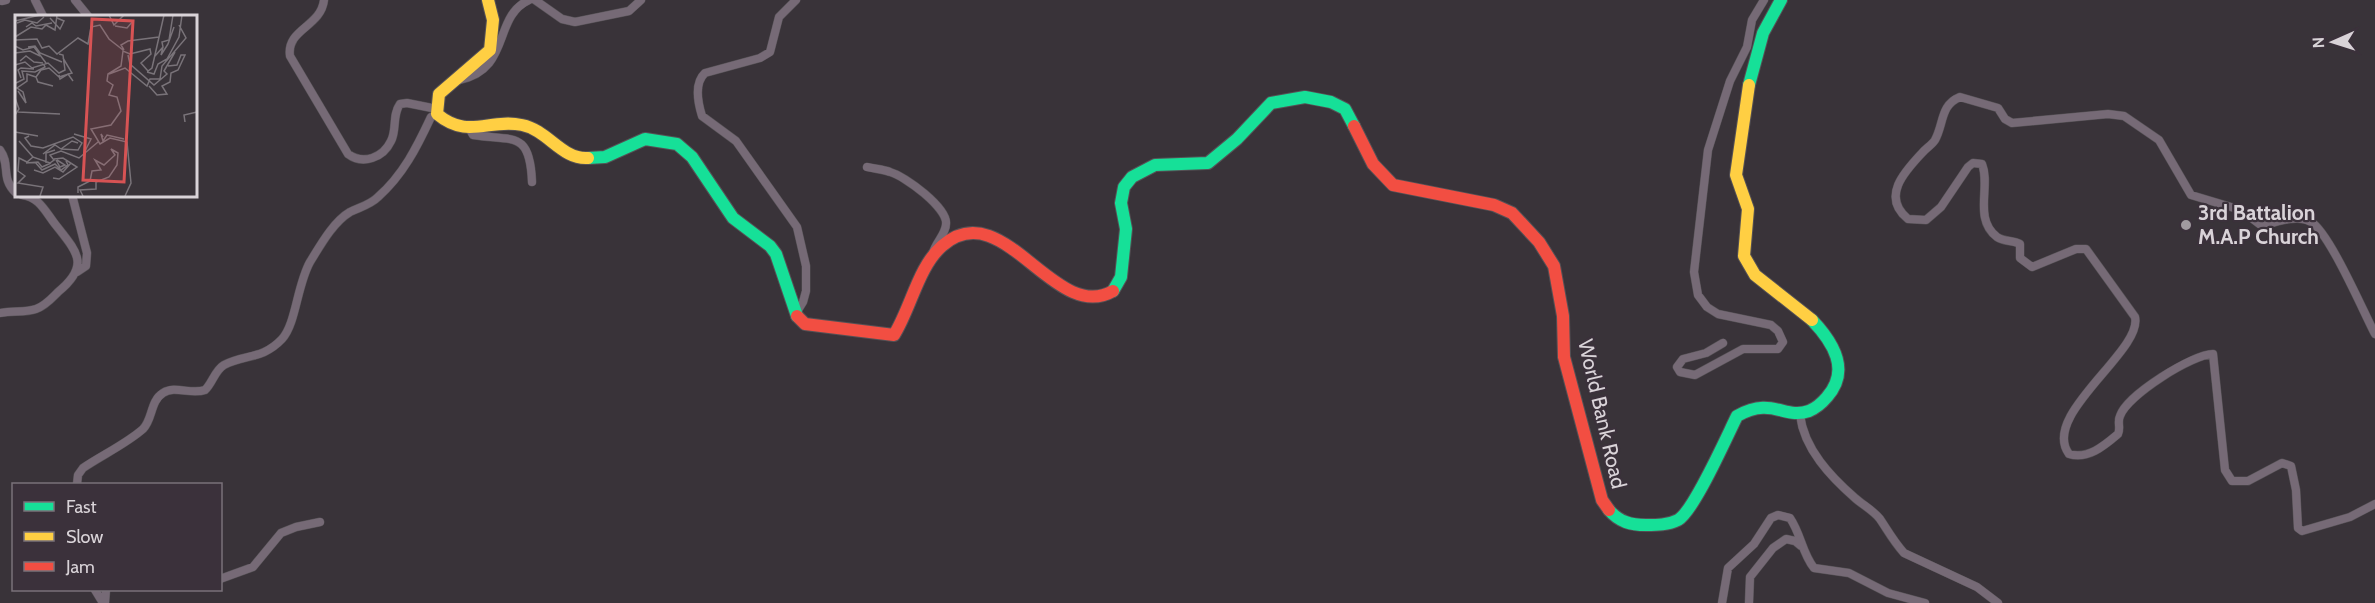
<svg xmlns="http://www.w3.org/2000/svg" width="2375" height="603" viewBox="0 0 2375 603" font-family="Cabin,sans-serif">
<rect width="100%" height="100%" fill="#393339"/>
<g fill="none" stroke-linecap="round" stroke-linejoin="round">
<g stroke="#555155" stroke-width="9">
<path id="street" d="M35 0 43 16
M75 0 88 16
M324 0C321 27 286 29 290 56L348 154C363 165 383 158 391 141 397 130 392 115 400 104L407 103 437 109
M535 0 562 19 575 22 629 11 641 0
M2 1 6 0
M459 80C512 69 492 17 529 0
M469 128 473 135C513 141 530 130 532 182
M0 150C11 165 0 178 16 193
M867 167C875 169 883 169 890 172 905 176 948 208 946 224 946 234 935 243 933 253
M72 195 87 253 86 266 77 272
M0 313C12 310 25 313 36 309 45 306 52 298 58 292 91 265 77 252 55 224 45 211 39 197 22 195
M795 315 803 302 806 291V266L797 227 736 141 702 116C698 103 694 83 705 73L760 58 770 52 779 17 796 0
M2375 334C2363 311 2329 232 2311 222 2297 214 2276 222 2262 226L2241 210 2191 195 2159 140 2124 116 2108 114 2012 123 2005 119 1998 108 1960 97C1940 105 1944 124 1935 140 1932 145 1926 148 1922 153 1904 172 1881 197 1908 219L1926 220 1941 207 1968 167 1973 163 1982 164C1991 186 1973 219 1997 237 2004 242 2013 240 2020 244V258L2032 267 2076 249H2086L2135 317C2143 351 2040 415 2069 454 2088 460 2105 445 2118 434 2121 428 2117 422 2120 416 2127 395 2193 354 2213 354L2225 470 2232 481H2248L2282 463 2291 466 2296 490 2298 528 2302 531 2350 517 2375 504
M1723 343 1706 353 1683 359 1677 367 1680 372 1695 375 1743 349H1778L1783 342 1778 331 1771 325 1718 314 1707 307 1698 295 1694 272 1708 150 1730 81 1747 47 1752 20 1764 0
M1800 415C1804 449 1831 477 1855 498 1863 505 1874 511 1880 519 1888 531 1894 542 1904 553L1977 587 1998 603
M77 484 78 475 83 468C102 455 126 444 143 429 153 419 150 401 163 393 175 385 191 395 205 390 212 384 215 370 224 365 245 354 262 360 282 339 296 324 297 285 310 262 320 246 333 222 350 212 360 207 370 205 378 197 403 175 417 147 431 117L437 114
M220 579 253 567 281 533 296 527 320 522
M95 590 103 603
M105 603 106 590
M1722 603 1728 568 1754 544 1771 518 1778 515 1790 518C1801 534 1802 553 1814 568L1849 573 1888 593 1925 603
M1749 603 1750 577 1773 548 1786 539 1795 541 1801 546"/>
</g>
<g stroke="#555155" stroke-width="14">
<path id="fast" d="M1749 85 1763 33 1781 0
M588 158 605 157 645 139 677 144 692 157 733 218 770 246 776 254 797 316
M1113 291 1121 277 1126 229 1121 203 1124 187 1132 177 1155 165 1208 163 1237 139 1271 103 1305 97 1331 102 1345 109 1354 126
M1609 510C1619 522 1631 525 1646 525 1657 525 1668 525 1678 520 1694 511 1727 436 1737 416 1773 396 1784 420 1809 411 1816 408 1822 403 1827 397 1851 370 1833 342 1812 320"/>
</g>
<g stroke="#555155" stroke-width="14">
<path id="slow" d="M488 0 493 20 490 50 439 94 437 114C468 140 489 118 522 125 548 130 562 160 588 158
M1749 85 1736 175 1748 209 1744 256 1755 275 1812 320"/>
</g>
<g stroke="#555155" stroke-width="14">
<path id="jam" d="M1354 126 1373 164 1393 185 1494 205 1512 213 1539 242 1554 266 1563 316 1564 357 1602 500 1609 510
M797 316 805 324 894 335C911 308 918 267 942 246 1003 192 1054 325 1113 291"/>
</g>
<use href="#street" stroke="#766a76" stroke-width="8"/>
<use href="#fast" stroke="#16e098" stroke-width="12"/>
<use href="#slow" stroke="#ffcf43" stroke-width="12"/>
<use href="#jam" stroke="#f24e42" stroke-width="12"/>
</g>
<circle fill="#a19ba0" stroke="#3b313b" stroke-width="2" cx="2186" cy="225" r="6"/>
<g text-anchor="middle" stroke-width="4.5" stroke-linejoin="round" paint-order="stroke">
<g font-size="21" font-weight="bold" fill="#d9d3d8" stroke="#3b313b" text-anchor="start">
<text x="2198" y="220">3rd Battalion<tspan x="2198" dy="24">M.A.P Church</tspan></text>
</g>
<g font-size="21" fill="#d9d3d8" stroke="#3b313b">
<text transform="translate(1602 414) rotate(77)" y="7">World Bank Road</text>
</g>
</g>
<g transform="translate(15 15)">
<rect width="182" height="182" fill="#393339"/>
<path fill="none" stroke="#797379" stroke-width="1.5" d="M94 0 99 10 109 0M35 3 45 14 49 6 42 3M0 6 25 0M2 8 10 5 22 8 29 2M100 11 112 13 118 6M11 12 17 8 21 11 37 8M0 22 16 12 27 14 31 10 40 15 42 0M0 25 22 24 27 33 34 31 42 39 63 23 73 29 76 12 85 10 94 24 108 35M153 29 159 12M0 31 8 35 19 32 31 48M13 32 20 31 25 38 47 47M148 32 146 40 153 29M109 35 106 30 113 26 144 22M0 38 15 36 25 41M113 40 115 49 139 70 152 59 149 56 160 37M140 41 148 32 147 27 154 25 158 0M5 46 11 41 19 47 28 48M0 50 10 47 17 53 33 48 44 58 50 55 48 40 44 39M132 57 139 59 143 49 152 44 164 22 167 0M94 59 110 53 132 71 135 64H145L147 51 171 23 164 10M44 60 45 64 53 59 58 66M21 62 23 67 38 71M6 63 3 55 6 53 19 54M1 68 9 64 7 56 20 57 30 52 29 50M134 71 142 80 152 79 147 71 155 67 156 58 163 55 170 40H166L162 50 153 51M3 76 11 88 8 77 2 73 12 66V59L21 62 26 55 34 53 44 62 57 58 48 43M0 83 4 94 0 100M3 97 45 99M170 107 169 100 182 97M0 117 23 121M59 119 76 124 68 140M14 121 10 123 16 131 28 133 58 122 67 128 63 135 46 134M88 122 86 119 88 126 92 120 109 124M4 126 18 142M46 134 57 126 63 128M28 139 40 130 46 134M41 145 45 152 50 150 42 145M20 147 27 155 40 149 46 155 53 150 51 146M11 148 23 147 27 152 36 148M31 148V138L40 135M19 155 28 158 40 152 48 157 56 148M38 163 44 164 62 152 48 143 39 144M63 178V172L75 166 77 156 86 155 80 145 89 150 100 140 96 134 103 138 102 150 94 162 81 167V174L65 175 68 181M25 181 28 172 3 168 10 161 3 156 4 143 12 147 18 142 35 148 39 145 35 140 46 136 64 143 83 127M110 181 116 168 112 127 95 123 85 129 76 114 96 110 106 96 102 82 94 80 98 70 92 66 93 59 106 51 108 36 115 39 135 34 136 39 126 48 133 56 137 53 149 0"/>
<path fill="#d75354" fill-opacity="0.15" stroke="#d75354" stroke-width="3" d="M77 4 118 6 109 167 68 165Z"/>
<rect width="182" height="182" fill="none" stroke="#d9d3d8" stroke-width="3"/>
</g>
<rect x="12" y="483" width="210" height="108" fill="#3b313b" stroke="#7a727a" stroke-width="1.5"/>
<rect x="24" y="502" width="30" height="9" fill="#16e098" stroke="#7a727a" stroke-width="1.5"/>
<text x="66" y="513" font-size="18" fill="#d9d3d8">Fast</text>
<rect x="24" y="532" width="30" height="9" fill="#ffcf43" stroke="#7a727a" stroke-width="1.5"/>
<text x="66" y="543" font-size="18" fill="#d9d3d8">Slow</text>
<rect x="24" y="562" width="30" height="9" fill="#f24e42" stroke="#7a727a" stroke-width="1.5"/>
<text x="66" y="573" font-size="18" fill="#d9d3d8">Jam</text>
<g transform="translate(2333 42) rotate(267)" stroke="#3b313b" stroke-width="4.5" paint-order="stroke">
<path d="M0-4.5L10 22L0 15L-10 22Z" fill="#d9d3d8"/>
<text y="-9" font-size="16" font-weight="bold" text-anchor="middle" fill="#d9d3d8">N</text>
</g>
</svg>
